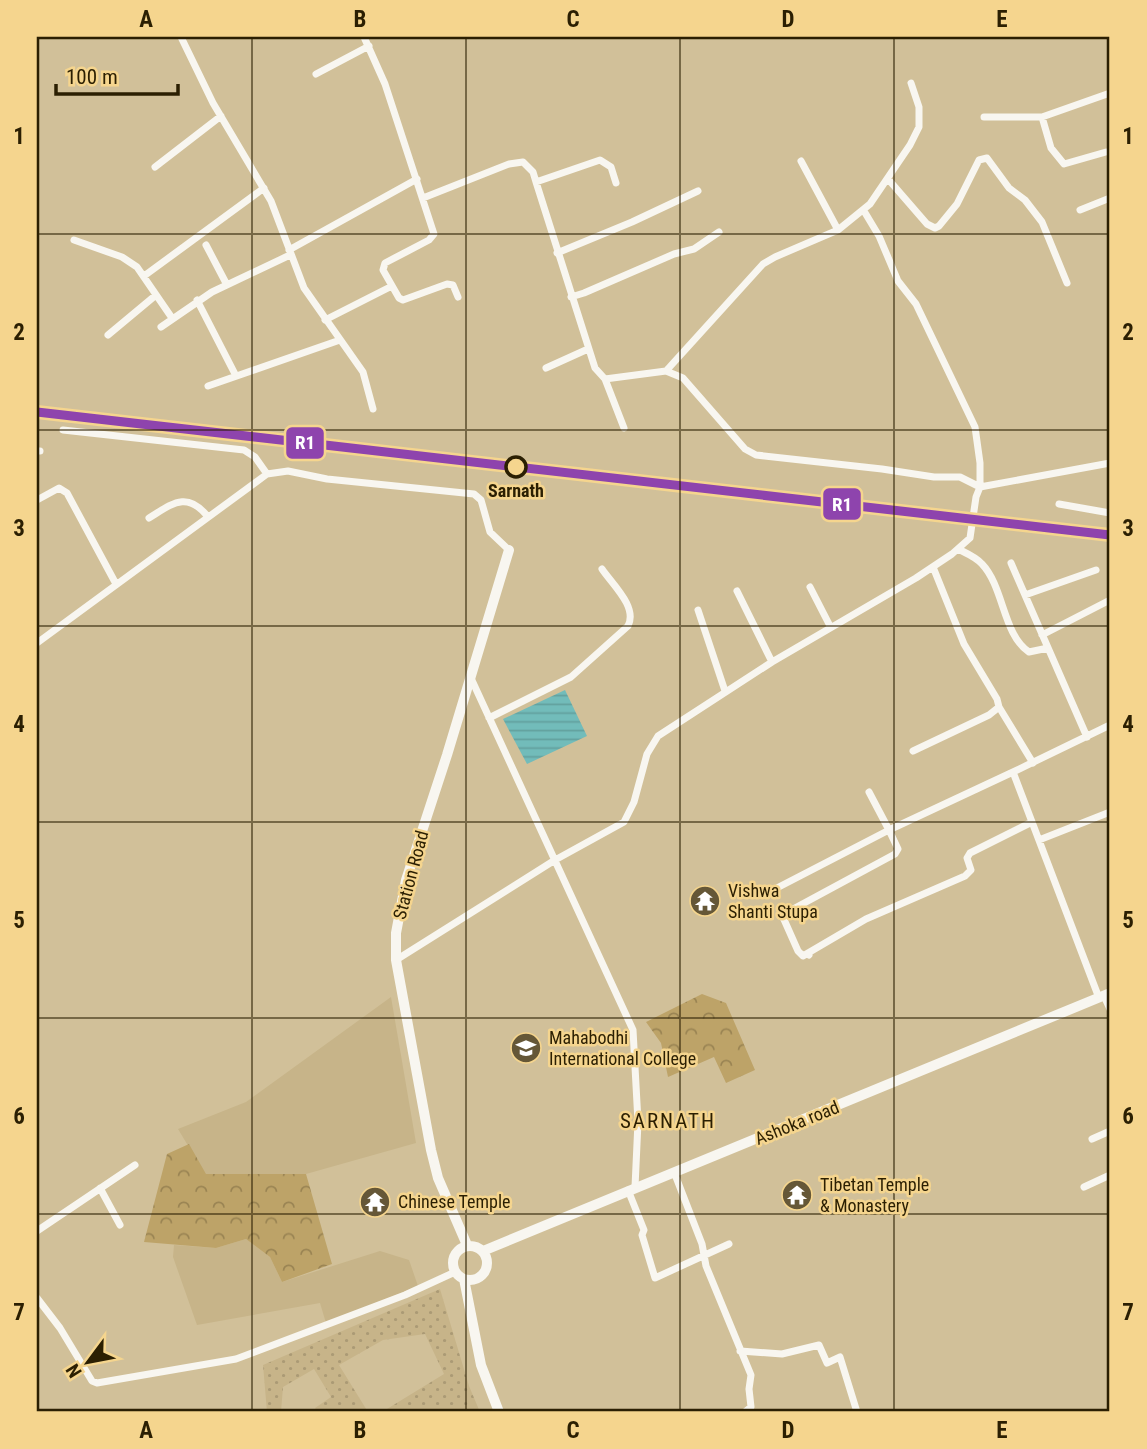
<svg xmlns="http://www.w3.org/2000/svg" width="1147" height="1449" viewBox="0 0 1147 1449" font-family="'Roboto Condensed',sans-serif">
<defs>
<pattern id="forest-crowns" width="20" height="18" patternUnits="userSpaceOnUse" patternTransform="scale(1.75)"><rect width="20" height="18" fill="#bda368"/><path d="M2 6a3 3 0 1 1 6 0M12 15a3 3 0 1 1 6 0" fill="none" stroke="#9a8453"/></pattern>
<pattern id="park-dots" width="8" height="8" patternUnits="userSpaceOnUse" patternTransform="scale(1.75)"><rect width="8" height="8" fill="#c7b489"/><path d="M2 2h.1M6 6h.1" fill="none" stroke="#ab9a75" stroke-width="1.8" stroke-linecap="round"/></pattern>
<pattern id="water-rules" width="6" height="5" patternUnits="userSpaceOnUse" patternTransform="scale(1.75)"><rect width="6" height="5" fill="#72bcba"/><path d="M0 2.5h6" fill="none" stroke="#63a19e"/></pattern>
</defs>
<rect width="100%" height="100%" fill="#d1c099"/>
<path fill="#c7b489" d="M391 997 416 1143 306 1174H205L178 1129 246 1102Z
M246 1239 270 1257 282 1282 380 1251 409 1260 418 1286 326 1323 320 1303 197 1325 173 1257 174 1245 216 1248Z"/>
<path fill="url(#forest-crowns)" d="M702 994 726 1003 755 1070 726 1083 714 1057 668 1077 661 1043 646 1022Z
M189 1144 206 1174H306L332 1264 282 1282 270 1257 246 1239 216 1248 144 1242 167 1154Z"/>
<path fill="url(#park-dots)" d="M440 1289 469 1386 480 1412H382L444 1374 425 1334 383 1340 339 1365 368 1412H318L315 1408 331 1397 314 1369 283 1387 281 1412H267L263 1365Z"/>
<path fill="url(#water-rules)" d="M565 690 587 736 527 764 503 719Z"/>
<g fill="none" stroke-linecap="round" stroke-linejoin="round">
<path stroke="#f8f6f0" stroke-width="7" d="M181 37 213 103 271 201 304 288 363 372 373 409
M364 37 385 84 434 234 429 240 385 263 383 270 399 298 403 300 447 284 453 285 458 297
M316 74 369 46
M984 117H1042L1110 93
M1042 117 1051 148 1064 164 1106 152
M801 161 838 230
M155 167 221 116
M888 179 927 224 935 228 939 226 957 204 979 160 987 158 1009 188 1025 200 1042 222 1067 283
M536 182 600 160 611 167 616 183
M423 198 509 164 523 162 533 172 536 182 595 368 605 379 666 371 683 378 745 449 756 455 882 469 934 477H960L980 487V463L975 427 916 304 898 281 879 236 864 211
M1080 210 1110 198
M74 240 122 257 137 267 172 318
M206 245 227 285
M289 250 417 179
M557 253 632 222 698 191
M144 276 264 188
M571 297 584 293 674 254 694 249 719 232
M197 300 236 376
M325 320 392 286
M161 327 212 292 290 255
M108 335 156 295
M546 368 588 349
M666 371 763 264 775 257 838 230 870 204 910 145 919 127V107L911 83
M605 379 624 428
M208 386 340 340
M63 430 244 450 255 457 267 474
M37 451H40
M37 500 59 488 67 493 116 584
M1059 504 1110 513
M149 518C172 504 187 490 208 517
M958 549C966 553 976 557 982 564 1004 587 1003 635 1029 652L1048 648
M1011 563 1087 737
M810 587 830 626
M737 591 772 662
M1025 595 1096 570
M698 610 725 691
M1042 635 1110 600
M37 643 267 474 288 471 327 479 474 494 481 500 490 532 509 550
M470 676 633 1030 638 1122 635 1187
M999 707 1033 763
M489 718 571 677 628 626C638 607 612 584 602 569
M913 751 989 715 999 707 997 699 964 644 933 567
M1039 840 1110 812
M773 890 889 830 869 792
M808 953 866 919 965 876 971 870 967 858 970 853 1032 822
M809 955 808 953 803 956 798 951 782 915 895 854 898 849 889 830 1013 772
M396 960 555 860 624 822 634 802 647 754 658 736 772 662 916 578 952 554 970 538 976 497 980 487 1110 463
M1104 996 1110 1009
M1099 998 1013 772 1110 725
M1092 1139 1110 1131
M674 1172 702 1244 706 1266 751 1375 749 1389 751 1407 745 1412
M1084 1187 1110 1175
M100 1188 120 1225
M628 1190 644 1230 642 1235 655 1278 729 1244
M37 1231 135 1165
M37 1298 60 1328 92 1381 97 1383 236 1359 405 1295 455 1272
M740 1351 782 1354 819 1345 827 1363 840 1357 857 1412"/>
<path stroke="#f8f6f0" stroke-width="10" d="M467 1245 438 1178 431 1150 396 960V933L406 880 447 755 509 550
M453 1263a17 17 0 1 1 34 0a17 17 0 1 1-34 0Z
M483 1251 1110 993
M464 1279 481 1365 499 1412"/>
<g stroke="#f5d58e" stroke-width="14">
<path id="rail-1" d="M37 412 1110 535"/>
</g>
<use href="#rail-1" stroke="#8e44ad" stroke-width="9"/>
</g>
<path fill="none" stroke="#2b1f02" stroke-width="2" stroke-opacity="0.55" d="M252 37V1412M466 37V1412M680 37V1412M894 37V1412M37 234H1110M37 430H1110M37 626H1110M37 822H1110M37 1018H1110M37 1214H1110"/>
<defs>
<g id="temple-disc" transform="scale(1.575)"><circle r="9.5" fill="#655737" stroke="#f5d58e"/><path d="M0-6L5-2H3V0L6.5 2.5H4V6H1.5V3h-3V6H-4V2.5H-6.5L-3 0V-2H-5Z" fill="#fff"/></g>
<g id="university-disc" transform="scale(1.575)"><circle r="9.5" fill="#655737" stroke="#f5d58e"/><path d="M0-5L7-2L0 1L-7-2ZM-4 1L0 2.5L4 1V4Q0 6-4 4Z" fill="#fff"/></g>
</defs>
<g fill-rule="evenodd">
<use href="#temple-disc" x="705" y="901"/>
<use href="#university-disc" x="526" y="1048"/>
<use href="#temple-disc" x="797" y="1195"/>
<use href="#temple-disc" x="375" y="1202"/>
</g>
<circle fill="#f5d58e" stroke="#2b1f02" stroke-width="3.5" cx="516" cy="467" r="10"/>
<g text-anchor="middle" stroke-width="5" stroke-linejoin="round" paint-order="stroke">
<g font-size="18" font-weight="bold" fill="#2b1f02" stroke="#f5d58e">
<text x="516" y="497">Sarnath</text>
</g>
<g font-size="18" fill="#2b1f02" stroke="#f5d58e">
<text transform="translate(411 875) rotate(-75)" y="6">Station Road</text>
<text transform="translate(797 1123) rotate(-22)" y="6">Ashoka road</text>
</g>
<g font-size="18" fill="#2b1f02" stroke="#f5d58e" text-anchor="start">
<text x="728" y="897">Vishwa<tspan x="728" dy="21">Shanti Stupa</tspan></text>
<text x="549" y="1044">Mahabodhi<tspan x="549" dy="21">International College</tspan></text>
<text x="820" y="1191">Tibetan Temple<tspan x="820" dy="21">&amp; Monastery</tspan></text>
<text x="398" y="1208">Chinese Temple</text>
</g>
<g font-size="21" letter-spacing="2" fill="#2b1f02" stroke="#f5d58e">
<text x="668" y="1128">SARNATH</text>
</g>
</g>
<g stroke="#f5d58e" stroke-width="2.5">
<rect x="285" y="426" width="40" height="34" rx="7" fill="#8e44ad"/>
<rect x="822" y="487" width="40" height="34" rx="7" fill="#8e44ad"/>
</g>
<g font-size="19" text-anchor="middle" font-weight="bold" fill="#fff">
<text x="305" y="449">R1</text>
<text x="842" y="511">R1</text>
</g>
<rect width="1147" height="1449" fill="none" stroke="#f5d58e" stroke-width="77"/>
<g transform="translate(88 1362) rotate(238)" stroke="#f5d58e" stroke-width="5" paint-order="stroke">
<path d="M0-5L12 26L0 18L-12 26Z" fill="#2b1f02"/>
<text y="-10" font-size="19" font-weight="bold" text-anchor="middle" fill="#2b1f02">N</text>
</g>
<path d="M56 84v10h122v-10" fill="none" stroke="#2b1f02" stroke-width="3.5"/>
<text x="66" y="84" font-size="21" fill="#2b1f02" stroke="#f5d58e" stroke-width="5" paint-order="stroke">100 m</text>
<rect x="38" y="38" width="1070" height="1372" fill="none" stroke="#2b1f02" stroke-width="2.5"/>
<g font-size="23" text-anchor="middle" font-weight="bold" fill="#2b1f02">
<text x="146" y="27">A</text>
<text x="360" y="27">B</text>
<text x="573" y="27">C</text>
<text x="788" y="27">D</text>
<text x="1002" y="27">E</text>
<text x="19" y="144">1</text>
<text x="1128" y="144">1</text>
<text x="19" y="340">2</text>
<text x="1128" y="340">2</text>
<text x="19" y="536">3</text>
<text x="1128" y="536">3</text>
<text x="19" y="732">4</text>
<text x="1128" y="732">4</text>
<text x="19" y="928">5</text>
<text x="1128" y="928">5</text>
<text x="19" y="1124">6</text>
<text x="1128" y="1124">6</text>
<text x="19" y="1320">7</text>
<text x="1128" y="1320">7</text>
<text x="146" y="1438">A</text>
<text x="360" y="1438">B</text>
<text x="573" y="1438">C</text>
<text x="788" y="1438">D</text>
<text x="1002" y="1438">E</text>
</g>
</svg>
